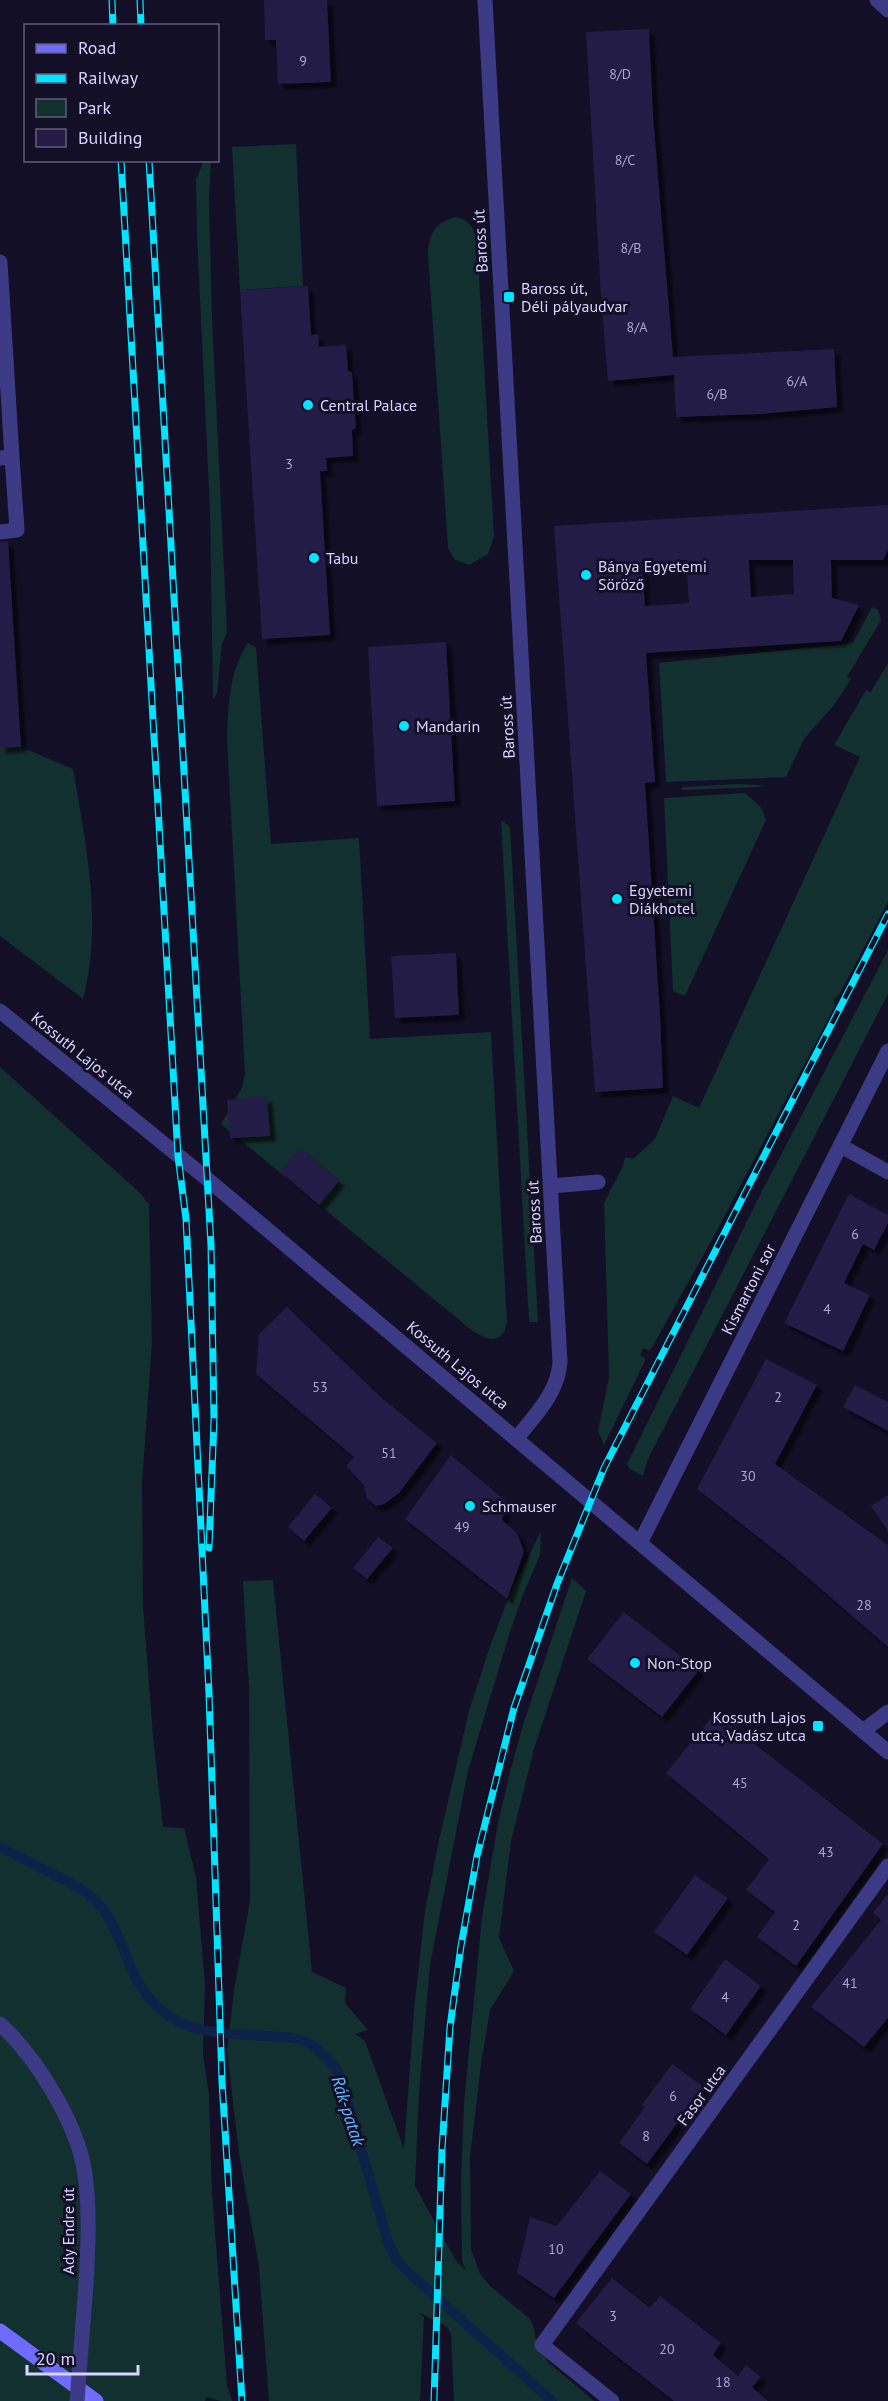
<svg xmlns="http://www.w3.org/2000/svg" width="888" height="2401" viewBox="0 0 888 2401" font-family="'PT Sans',sans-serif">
<defs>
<filter id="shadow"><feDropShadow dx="5.5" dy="5.5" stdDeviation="1.5" flood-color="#0009"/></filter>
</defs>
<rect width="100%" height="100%" fill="#130f26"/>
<path fill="#12302f" d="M296 144 303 286 240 290 232 147Z
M204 161H211L209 200 212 317 227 632 222 644 217 693 213 700 210 511 197 235 196 179Z
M455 217C469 219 474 228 477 242L494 536 488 554 469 565 455 560 448 548 428 254C429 234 435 223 455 217Z
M872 607 878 610 881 620 847 677 851 679 834 705 804 739 786 777 666 782 659 663 853 643Z
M248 643 256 648 271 844 359 838 370 1039 491 1032 507 1322C502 1348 484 1339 469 1328L221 1124 242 1087 245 1075 227 740C228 706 229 672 248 643Z
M888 663V902L840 993 834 1000 835 1006 715 1234 650 1351 643 1348 640 1355 646 1359 604 1445 598 1431 609 1377 604 1203 623 1166 625 1157 633 1159 655 1139 673 1096 699 1108 860 757 834 745 866 690 871 692Z
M21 747 73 769C86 845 103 923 83 999L0 936V748Z
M739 784 760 785 762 787 681 790 683 787Z
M745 793 761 807 766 820 685 996 673 991 664 798Z
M501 820 510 827 538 1322H529Z
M888 950V994L648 1459 643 1476 630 1469 627 1464 760 1195Z
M0 1067 139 1192 149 1204 152 1342 142 1484 143 1606 153 1736 163 1827 184 1828 196 1877 205 1985 203 2054 209 2095 212 2193 227 2385 232 2401H221L206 2397 205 2401H0Z
M541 1531 540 1555 522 1597 509 1635 468 1771 430 1965 419 2092 415 2186 456 2261 466 2270 462 2261 461 2180 464 2103 482 1917 498 1823 510 1772 523 1725 572 1578 586 1591 534 1749 511 1841 499 1938 514 1971 490 2010 481 2064 470 2157 471 2249 480 2274 491 2287 530 2319 534 2328 535 2337 548 2362 594 2401H454L451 2334 447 2327 418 2312 424 2317 420 2401H269L259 2267 239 2153 227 2051 234 1990 250 1901 249 1690 243 1581 273 1580 312 1972 346 1988 345 2003 368 2030 355 2034 365 2041 404 2149 414 2010 425 1911 439 1840 469 1711 489 1649 508 1599Z"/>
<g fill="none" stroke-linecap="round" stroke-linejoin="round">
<path stroke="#0c2248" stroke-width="10" d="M0 1847 78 1887C127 1915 118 1973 160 2009 186 2032 216 2033 249 2035 269 2037 295 2034 312 2045 321 2051 332 2062 337 2071 345 2088 350 2110 355 2128 366 2166 377 2204 388 2242L398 2262 407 2271 552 2401"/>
</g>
<path fill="#241b47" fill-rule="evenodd" filter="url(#shadow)" d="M264 0H327L331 82 278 84 276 40H265Z
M649 29 653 116 673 357 834 349 837 407 760 414 676 417 674 375 608 381 601 296 586 32Z
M308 286 311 335 318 334 319 347 346 345 348 371 352 372 356 428 352 430 353 456 326 458 327 471H320L330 635 262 639 240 290Z
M888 505V550L883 560H831L832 598 859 605 841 641 646 653 655 782 645 783 660 1016 663 1088 595 1092 554 526ZM686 560 689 603 645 606 642 564ZM749 560H793L794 594 751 597Z
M8 541 21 747 0 748V542Z
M446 642 455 801 377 806 368 647Z
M456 953 459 1015 395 1018 391 956Z
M267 1097 270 1136 230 1138 227 1100Z
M300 1148 339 1181 319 1205 280 1171Z
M849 1194 888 1215V1223L874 1250 863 1244 844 1283 870 1295 843 1351 784 1323Z
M287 1307 383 1399 437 1443 399 1493 384 1504 376 1506 367 1498 364 1485 346 1466 354 1457 256 1374 259 1334Z
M766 1359 817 1385 775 1464 888 1545V1647L791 1563 697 1489Z
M855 1385 888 1402V1431L843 1407Z
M451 1455 508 1503 502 1520 517 1533 524 1552 507 1599 405 1519Z
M315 1494 332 1508 304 1541 288 1527Z
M888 1495V1531L871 1506Z
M378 1537 393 1548 367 1579 353 1568Z
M624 1612 699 1670 662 1717 587 1659Z
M715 1713 883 1844 796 1966 757 1937 775 1912 746 1890 769 1859 666 1773Z
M695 1875 728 1898 687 1955 654 1932Z
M888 1894V2018L864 2047 811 2007 881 1920 873 1913Z
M725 1959 761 1986 726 2035 690 2009Z
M672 2064 704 2087 647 2164 619 2143 645 2107 642 2105Z
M600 2171 631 2194 554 2298 517 2273 530 2217 557 2226Z
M612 2278 650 2308 660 2296 721 2343 713 2355 738 2376 746 2365 761 2377 752 2387 768 2401H674L614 2354 576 2323Z"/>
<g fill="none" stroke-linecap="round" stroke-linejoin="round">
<path stroke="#3d3a85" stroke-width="15" d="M877 0 888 10
M0 262 12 457 0 458
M0 532 17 530 12 457
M551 1186 598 1182"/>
<path stroke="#3d3a85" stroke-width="15" d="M485 0 560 1362C558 1393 535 1415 517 1438
M841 1146 888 1172
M640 1543 888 1051
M863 1731 888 1712
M0 2024C36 2057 78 2124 85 2174 90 2210 88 2247 86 2284
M612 2401 542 2345 888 1866"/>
<path stroke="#3d3a85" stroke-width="15" d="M0 1011 206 1178 888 1752"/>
<path stroke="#6f6bff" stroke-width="15" d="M0 2331 96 2401"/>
<g stroke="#00e5ff" stroke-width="7">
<path id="rail" d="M112 0 113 26
M140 0 141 26
M121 160 178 1156 186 1219 209 1694 222 2082 242 2401
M149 160 211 1245 214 1420 209 1548
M434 2401 442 2149 450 2027 461 1946 477 1856 514 1708 557 1584 604 1468 888 914"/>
</g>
<use href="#rail" stroke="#130f26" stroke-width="4.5" stroke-dasharray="14" stroke-linecap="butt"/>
<path stroke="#3d3a85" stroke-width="15" d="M77 2401 86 2284"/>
</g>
<g fill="#00e5ff" stroke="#130f26" stroke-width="2">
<rect x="503" y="291" width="12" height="12" rx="3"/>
<circle cx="308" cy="405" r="6"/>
<circle cx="314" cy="558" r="6"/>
<circle cx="586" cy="575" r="6"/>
<circle cx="404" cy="726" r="6"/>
<circle cx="617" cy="899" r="6"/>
<circle cx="470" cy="1506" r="6"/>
<circle cx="635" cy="1663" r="6"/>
<rect x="812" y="1720" width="12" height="12" rx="3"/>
</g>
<g text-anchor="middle" stroke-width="6" stroke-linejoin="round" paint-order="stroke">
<g font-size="14" fill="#aca6d1">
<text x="303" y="66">9</text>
<text x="620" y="79">8/D</text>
<text x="625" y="165">8/C</text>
<text x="631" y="253">8/B</text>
<text x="637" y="332">8/A</text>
<text x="797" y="386">6/A</text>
<text x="717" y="399">6/B</text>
<text x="289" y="469">3</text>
<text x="855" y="1239">6</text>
<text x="827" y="1314">4</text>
<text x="320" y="1392">53</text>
<text x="778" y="1402">2</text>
<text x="389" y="1458">51</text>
<text x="748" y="1481">30</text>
<text x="462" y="1532">49</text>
<text x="864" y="1610">28</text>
<text x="740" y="1788">45</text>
<text x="826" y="1857">43</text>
<text x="796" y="1930">2</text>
<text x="850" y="1988">41</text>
<text x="725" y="2002">4</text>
<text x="673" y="2101">6</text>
<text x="646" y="2141">8</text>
<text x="556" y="2254">10</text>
<text x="613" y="2321">3</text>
<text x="667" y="2354">20</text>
<text x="723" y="2387">18</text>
</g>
<g font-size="16" fill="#d9d4ff" stroke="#130f26">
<text transform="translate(480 241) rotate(-93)" y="6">Baross út</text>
<text transform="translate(507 727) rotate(-93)" y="6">Baross út</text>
<text transform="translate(83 1055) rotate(39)" y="6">Kossuth Lajos utca</text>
<text transform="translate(534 1212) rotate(-93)" y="6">Baross út</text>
<text transform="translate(748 1289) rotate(-63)" y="6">Kismartoni sor</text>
<text transform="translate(458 1365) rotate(40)" y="6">Kossuth Lajos utca</text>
<text transform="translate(701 2095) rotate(-54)" y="6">Fasor utca</text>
<text transform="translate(68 2231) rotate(-90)" y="6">Ady Endre út</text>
</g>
<g font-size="16" fill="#d9d4ff" stroke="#130f26" text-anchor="start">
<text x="521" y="294">Baross út,<tspan x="521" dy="18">Déli pályaudvar</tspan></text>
<text x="320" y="411">Central Palace</text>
<text x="326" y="564">Tabu</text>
<text x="598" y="572">Bánya Egyetemi<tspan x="598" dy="18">Söröző</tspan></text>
<text x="416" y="732">Mandarin</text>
<text x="629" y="896">Egyetemi<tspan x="629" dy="18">Diákhotel</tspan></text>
<text x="482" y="1512">Schmauser</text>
<text x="647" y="1669">Non-Stop</text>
<text x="806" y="1723" text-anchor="end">Kossuth Lajos<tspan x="806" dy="18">utca, Vadász utca</tspan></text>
</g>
<g font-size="18" font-style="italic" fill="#62b6ff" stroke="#130f26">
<text transform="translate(348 2111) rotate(72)" y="6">Rák-patak</text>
</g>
</g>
<rect x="24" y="24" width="195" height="138" fill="#130f26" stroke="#625e7d" stroke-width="1.5"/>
<rect x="36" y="44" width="30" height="9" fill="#6f6bff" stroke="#625e7d" stroke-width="1.5"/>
<text x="78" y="54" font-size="18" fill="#d9d4ff">Road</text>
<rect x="36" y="74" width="30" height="9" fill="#00e5ff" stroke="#625e7d" stroke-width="1.5"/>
<text x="78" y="84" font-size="18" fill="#d9d4ff">Railway</text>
<rect x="36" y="99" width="30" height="18" fill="#12302f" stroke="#625e7d" stroke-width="1.5"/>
<text x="78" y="114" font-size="18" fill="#d9d4ff">Park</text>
<rect x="36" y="129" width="30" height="18" fill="#241b47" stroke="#625e7d" stroke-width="1.5"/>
<text x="78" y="144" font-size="18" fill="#d9d4ff">Building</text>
<path d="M27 2365v9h111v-9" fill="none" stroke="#d9d4ff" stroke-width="3"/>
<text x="36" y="2365" font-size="18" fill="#d9d4ff" stroke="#130f26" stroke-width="4.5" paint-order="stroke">20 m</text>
</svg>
